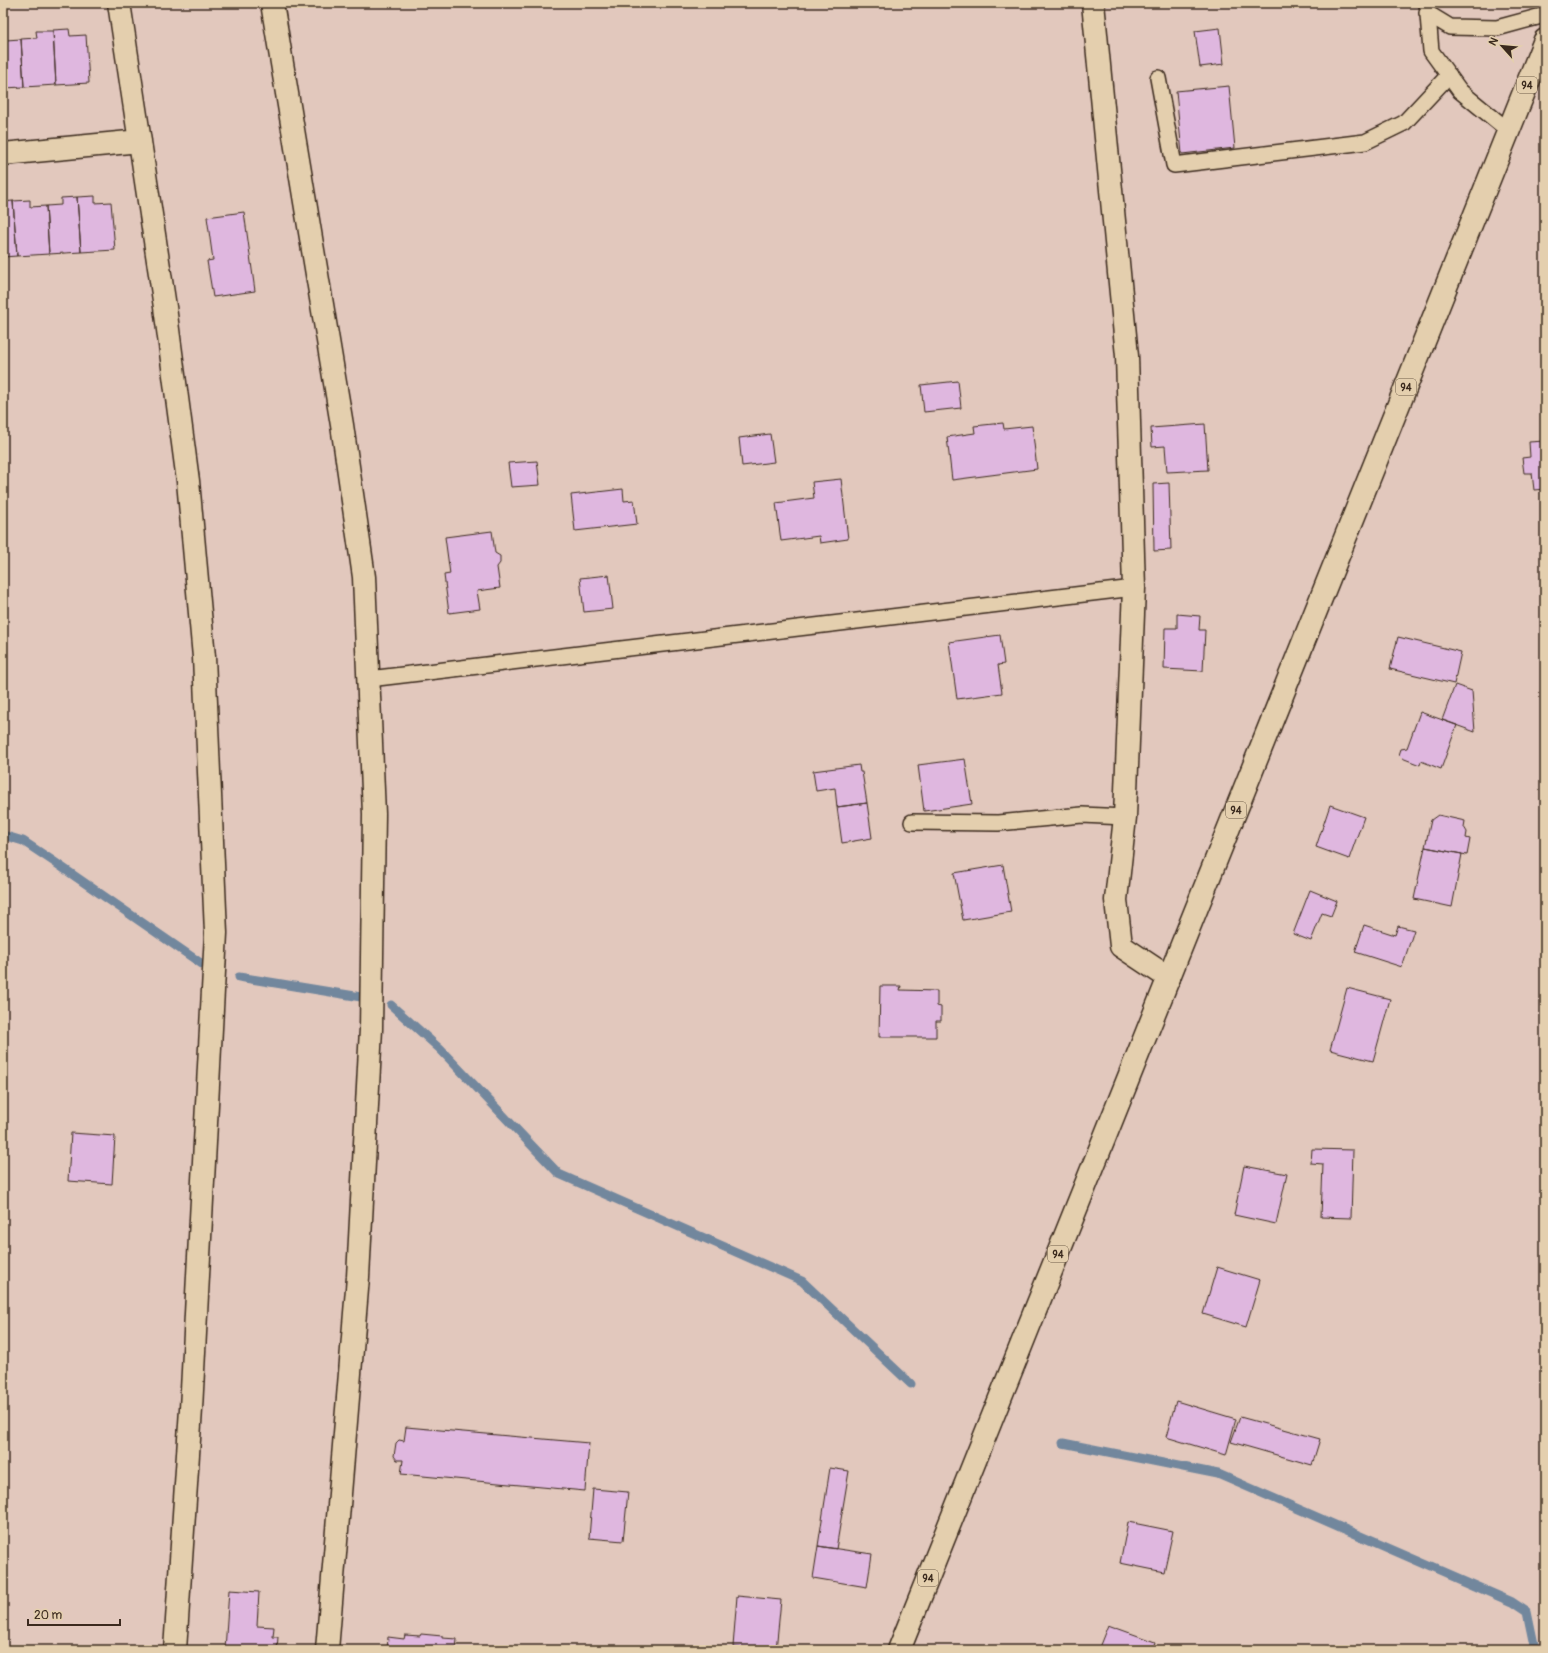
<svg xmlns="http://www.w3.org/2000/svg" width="1548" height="1653" viewBox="0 0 1548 1653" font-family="Pangolin,sans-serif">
<rect width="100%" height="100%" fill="#e2c8bd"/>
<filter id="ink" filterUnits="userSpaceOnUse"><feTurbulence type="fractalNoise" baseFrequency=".025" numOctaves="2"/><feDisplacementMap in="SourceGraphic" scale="8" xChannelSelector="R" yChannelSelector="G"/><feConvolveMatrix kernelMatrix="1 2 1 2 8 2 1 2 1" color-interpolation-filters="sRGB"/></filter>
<g filter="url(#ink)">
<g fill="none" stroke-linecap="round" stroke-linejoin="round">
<path stroke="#72879d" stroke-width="9" d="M3 835 23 841 53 861 202 964
M239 977 361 997
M391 1005 440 1049 559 1174 802 1281 911 1384
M1063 1443 1218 1474 1512 1602 1527 1612 1535 1650"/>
</g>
<path fill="#dfb7df" stroke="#3b2a1e" d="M1220 28 1224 64 1200 67 1195 31Z
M69 29 70 36 86 35 89 83 56 85 53 30Z
M36 31H53L56 85 24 87 21 39 37 38Z
M6 33V40L21 39 24 87 3 88V34Z
M1229 86 1235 148 1182 154 1176 91Z
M95 196V203L111 202 115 250 81 252 77 197Z
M77 197 81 252 49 254 46 206 61 205V198Z
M30 200V207L46 206 49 254 17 256 13 201Z
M13 201 17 256 3 257V202Z
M244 212 255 291 213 297 207 261 213 260 207 217Z
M958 381 961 408 924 412 921 385Z
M1003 423 1004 429 1032 426 1037 469 952 480 947 437 975 433 974 426Z
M1205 424 1208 470 1167 472 1165 446 1152 447 1151 428Z
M770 434 774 462 742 466 739 438Z
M1545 441V489L1534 490 1532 473H1524L1522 458 1530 457 1529 442Z
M537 461 540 485 511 487 508 463Z
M841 479 848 539 820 543 819 536 781 541 776 503 814 498 812 482Z
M1169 483 1171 550 1154 551 1153 484Z
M623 489 624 501 634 500 637 524 575 531 571 495Z
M492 531 495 553 500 556V563L497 567 500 588 477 591 480 609 449 613 444 575 450 574 445 537Z
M609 575 613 609 584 612 580 578Z
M1177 614 1200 616 1199 630H1205L1203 671 1164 669 1165 628H1177Z
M1000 635 1004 664 998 665 1002 693 957 699 949 642Z
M1398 637 1461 652 1454 684 1390 669Z
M1455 685 1472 691 1475 732 1442 720Z
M1420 712 1457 725 1441 769 1421 761 1420 765 1402 758 1399 755 1401 749 1407 748Z
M965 759 972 804 924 811 918 765Z
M859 765 860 772H862L867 803 837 807 835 788 816 791 813 771Z
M867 803 872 838 842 843 837 807Z
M1330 805 1364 817 1349 859 1316 847Z
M1438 815 1465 821 1464 827 1467 832 1466 838 1470 839 1467 855 1425 847 1431 820Z
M1425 847 1462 854 1452 907 1414 899Z
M1003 865 1011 912 963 920 954 873Z
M1310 890 1337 901 1331 916 1322 913 1311 941 1293 934Z
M1364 925 1395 935 1398 926 1414 930 1402 967 1355 952Z
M880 986H901L900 990 937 991V1006L941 1007V1021H936V1037H879Z
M1347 988 1390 999 1373 1061 1330 1050Z
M71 1133 115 1136 112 1184 68 1181Z
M1312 1149 1353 1150 1351 1218 1321 1217 1323 1164 1311 1163Z
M1244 1166 1287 1174 1276 1224 1234 1215Z
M1217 1267 1260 1280 1246 1327 1203 1314Z
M1176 1401 1236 1419 1226 1455 1166 1437Z
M1240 1417 1320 1439 1312 1465 1231 1442Z
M406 1427 589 1443 585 1491 401 1474 403 1460H397L394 1456 396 1443 399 1440 404 1441Z
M830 1468 849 1471 836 1549 818 1546Z
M593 1489 628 1492 623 1541 589 1538Z
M1128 1522 1173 1531 1164 1572 1120 1563Z
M818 1546 872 1554 867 1587 813 1578Z
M229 1590 259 1592 257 1626 274 1627 273 1637H278L277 1650H225Z
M737 1596 781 1600 776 1650 733 1647Z
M1108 1625 1155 1642 1152 1650H1098Z
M421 1634 442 1636V1638L457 1639 456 1650H387L388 1637 404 1639 405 1635 420 1636Z"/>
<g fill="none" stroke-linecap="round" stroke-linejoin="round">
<g stroke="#3b2a1e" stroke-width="18">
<path id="lane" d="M1427 3 1431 51 1460 91 1509 131
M1427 13 1450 27 1497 28 1545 15
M1158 78 1174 165 1365 142 1404 123 1449 75
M369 679 1134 588
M912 822 998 823 1082 815 1125 817"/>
</g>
<g stroke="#3b2a1e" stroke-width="25">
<path id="street" d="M119 3 165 307 188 481 204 657 216 933 191 1409 175 1650
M272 3 342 425 364 577 374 814 371 1029 358 1277 327 1650
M1093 3 1127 356 1134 588 1125 817 1116 900 1121 946 1169 978
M3 154 140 141"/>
</g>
<g stroke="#3b2a1e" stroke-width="25">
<path id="primary" d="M899 1650 1545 40"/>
</g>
<use href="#lane" stroke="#e4cfae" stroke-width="15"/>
<use href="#street" stroke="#e4cfae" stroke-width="22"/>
<use href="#primary" stroke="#e4cfae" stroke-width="22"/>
</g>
</g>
<g text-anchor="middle" stroke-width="4" stroke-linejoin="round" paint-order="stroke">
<g fill="#e4cfae" stroke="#6e5c49" stroke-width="1">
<rect x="1517" y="77" width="20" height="16" rx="3"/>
<rect x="1396" y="379" width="20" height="16" rx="3"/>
<rect x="1226" y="802" width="20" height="16" rx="3"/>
<rect x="1048" y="1246" width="20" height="16" rx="3"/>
<rect x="918" y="1570" width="20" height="16" rx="3"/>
</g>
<g font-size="10" font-weight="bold" fill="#3b2a1e">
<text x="1527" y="89">94</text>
<text x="1406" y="391">94</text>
<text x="1236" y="814">94</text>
<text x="1058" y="1258">94</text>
<text x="928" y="1582">94</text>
</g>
</g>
<rect width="1548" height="1653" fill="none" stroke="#e4cfae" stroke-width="16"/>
<rect x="8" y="8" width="1532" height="1637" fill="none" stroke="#3b2a1e" stroke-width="1.5" filter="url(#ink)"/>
<g transform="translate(1502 46) rotate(297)" stroke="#e4cfae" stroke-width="3" paint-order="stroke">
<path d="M0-3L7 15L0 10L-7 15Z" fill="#3b2a1e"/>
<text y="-6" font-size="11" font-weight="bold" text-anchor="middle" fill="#3b2a1e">N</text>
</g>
<path d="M28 1619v6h92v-6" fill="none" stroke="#3b2a1e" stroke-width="2"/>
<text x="34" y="1619" font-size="12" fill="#3b2a1e" stroke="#e4cfae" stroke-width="3" paint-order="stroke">20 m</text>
</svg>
